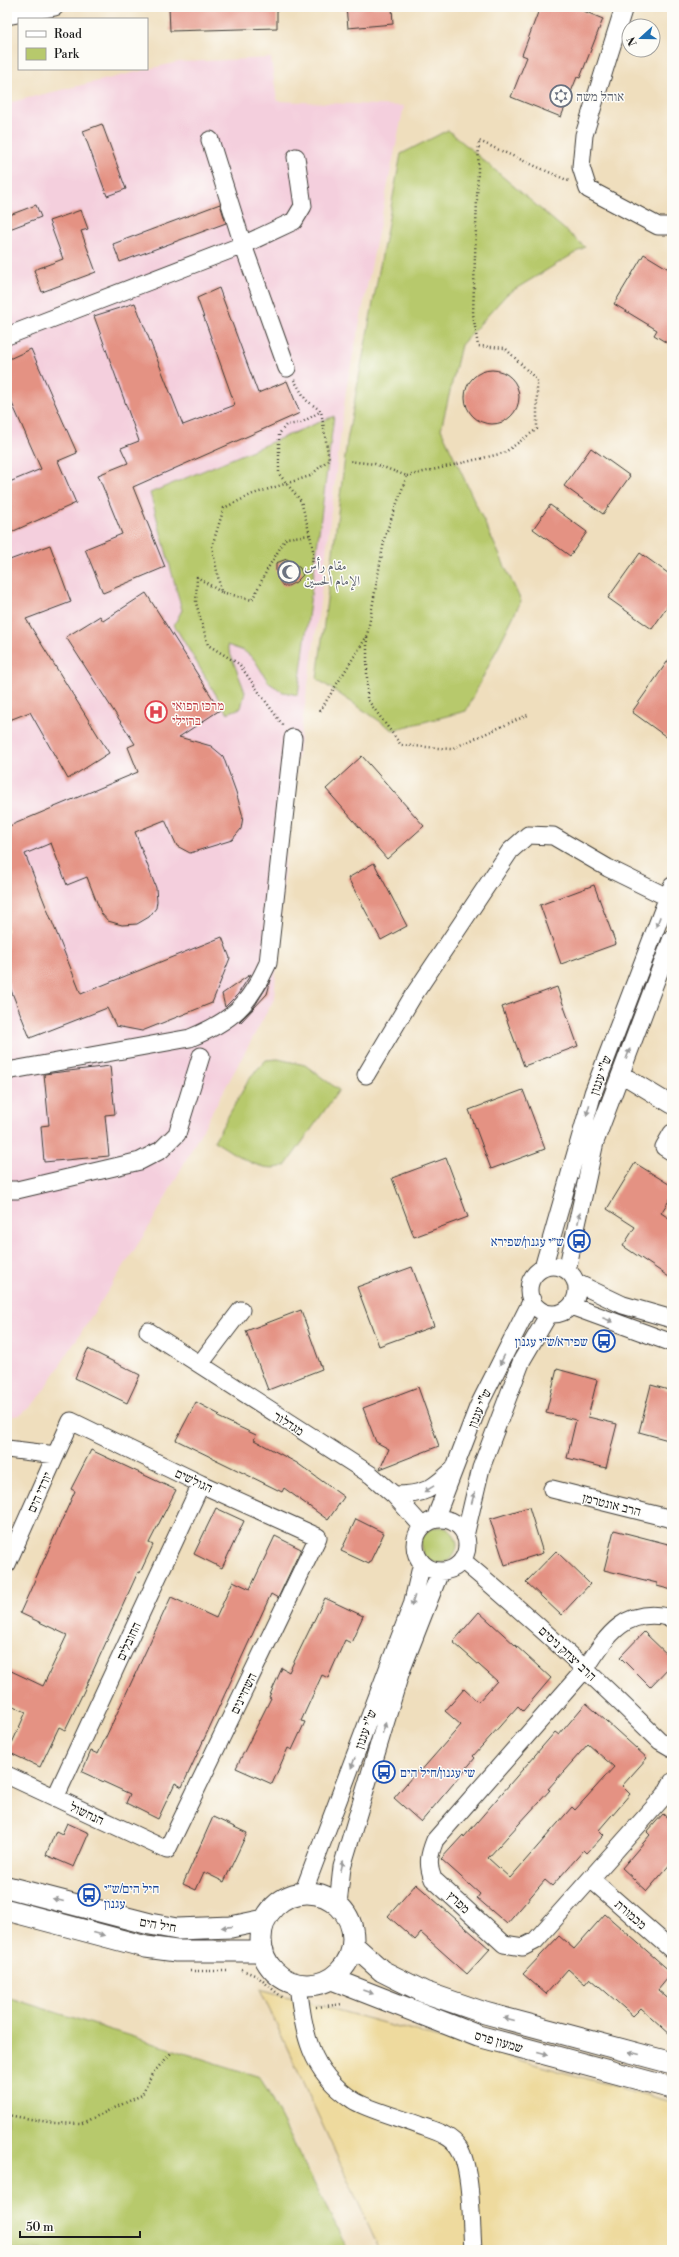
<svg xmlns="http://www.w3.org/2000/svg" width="679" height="2257" viewBox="0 0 679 2257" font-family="'Libre Bodoni',Amiri,'Frank Ruhl Libre',serif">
<rect width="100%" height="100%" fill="#fdfcf7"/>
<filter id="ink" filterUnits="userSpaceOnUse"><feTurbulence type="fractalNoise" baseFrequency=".025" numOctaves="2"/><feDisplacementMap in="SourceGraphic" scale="8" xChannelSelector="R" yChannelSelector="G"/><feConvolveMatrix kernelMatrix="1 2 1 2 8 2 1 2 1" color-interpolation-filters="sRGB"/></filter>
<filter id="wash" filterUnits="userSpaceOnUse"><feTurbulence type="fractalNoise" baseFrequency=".012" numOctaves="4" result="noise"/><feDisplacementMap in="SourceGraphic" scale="16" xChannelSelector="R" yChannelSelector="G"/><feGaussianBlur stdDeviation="0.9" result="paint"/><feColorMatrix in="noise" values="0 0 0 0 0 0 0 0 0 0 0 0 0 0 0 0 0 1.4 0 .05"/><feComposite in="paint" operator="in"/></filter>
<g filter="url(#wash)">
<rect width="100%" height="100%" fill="#efdebd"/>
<path fill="#f4cfdd" d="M271 58 277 101 404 106 346 390 320 602 288 822 274 999 151 1224 39 1398 22 1414 7 1418V103L178 62Z"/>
<path fill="#b7c96c" stroke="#6a7244" d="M448 130 585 247 507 294 461 345 441 429 521 601 466 711 393 730 317 679 347 441 401 154Z
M334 416 298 695 283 692 269 683 254 659 244 651 227 645 245 692 241 708 227 713 174 625 182 610 150 493Z
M278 1059 305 1065 339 1090 286 1165C262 1176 233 1152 214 1141L251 1076 266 1060Z
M421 1545a18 18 0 1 1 36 0a18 18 0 1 1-36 0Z
M7 1997 260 2077 348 2250H7Z"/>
<path fill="#eeda9e" stroke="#857b5d" d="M260 1989 672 2102V2250H380Z"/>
<g id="blocks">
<path fill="#e49283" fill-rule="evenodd" d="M169 7H277V28L170 31Z
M346 7H392L393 24 348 28Z
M540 7H574L603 19 580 78 577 77 561 117 511 97 527 57 522 55Z
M102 124 126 189 107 196 83 131Z
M220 204 226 223 120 262 113 244Z
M36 205 41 217 7 230V216Z
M81 210 88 229 81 231 96 272 42 292 34 270 63 259 49 221Z
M644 254 672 271V346L654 335 657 330 614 304Z
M219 288 258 393 287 381 300 413 133 487 165 567 103 593 85 549 122 534 98 475 128 463 121 448 139 441 94 316 135 303 183 425 235 405 197 298Z
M31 349 77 453 58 461 76 503 7 534V483L41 469 7 392V360Z
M465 397a27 27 0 1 1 54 0a27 27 0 1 1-54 0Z
M591 448 630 476 603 514 564 486Z
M550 505 587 532 570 556 533 529Z
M50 545 71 602 26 619 109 753 68 779 30 712 7 721V561Z
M640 553 672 576V600L652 629 608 598Z
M287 559 300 568 303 575 296 582 288 586H283L280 582 276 570V563Z
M146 593 220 710 179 737 211 746 223 756 236 792 243 817 241 829 232 840 190 853 177 846 165 820 135 832 156 888 157 901 156 908 149 917 137 924 122 925 108 921 101 913 87 877 67 885 51 843 25 854 81 994 222 937 230 958 212 1003 142 1031 116 1026 107 1008 30 1038 7 980V827L138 772 128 747 135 744 66 637 100 616 103 621Z
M672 655V741L632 712Z
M362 756 424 826 387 859 326 789Z
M374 863 407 926 381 940 348 878Z
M594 885 616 944 561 964 540 905Z
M251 974 238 994 225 1007 222 994Z
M271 980 267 994 241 1022H239L254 1007Z
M557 987 578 1046 524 1066 502 1007Z
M110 1066 115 1114 105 1115 109 1156 44 1162 41 1126 49 1125 44 1074Z
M523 1090 545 1149 491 1169 469 1110Z
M446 1158 468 1217 414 1237 392 1178Z
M635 1163 672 1186V1196L661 1213 672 1220V1279L623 1246 635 1227 607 1209Z
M412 1267 434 1326 379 1346 357 1287Z
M301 1310 322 1369 268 1390 246 1331Z
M88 1349 140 1375 127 1403 75 1378Z
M557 1369 597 1380 588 1417 617 1424 606 1468 567 1458 576 1420 546 1413Z
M651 1385 672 1391V1441L639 1432Z
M418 1387 439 1446 380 1469 389 1449 376 1442 363 1408Z
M196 1402 220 1415 218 1417 256 1435 254 1440 297 1463 344 1497 328 1520 284 1488 282 1492 176 1440Z
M91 1450 176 1490 149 1543 153 1545 140 1573 138 1572 83 1693 65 1730 59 1727 40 1767 8 1752 26 1712 7 1703V1669L43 1686 67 1635 20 1613 75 1491 71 1489Z
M529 1507 543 1553 505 1565 490 1519Z
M216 1508 244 1521 222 1568 194 1554Z
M356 1519 384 1533 369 1564 341 1551Z
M614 1530 672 1545V1590L657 1586V1583L604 1570Z
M275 1536 301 1549 278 1598 271 1594 182 1787 175 1783 158 1819 126 1803 130 1794 82 1772 91 1751 98 1754 171 1597 216 1618 233 1581 250 1589Z
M556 1551 590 1584 561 1615 526 1582Z
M325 1598 363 1616 351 1643 345 1640 328 1678 322 1675 301 1721 305 1722 292 1750 288 1748 272 1784 236 1768 271 1698 269 1697 282 1668 289 1672Z
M479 1612 551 1678 523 1711 518 1706 473 1756 475 1758 421 1822 394 1798 417 1771 419 1773 461 1725 445 1711 464 1689 478 1702 497 1681 453 1642Z
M644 1632 672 1659V1664L650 1687 620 1657Z
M586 1703 647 1758 622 1786 630 1794 599 1830 604 1835 587 1853 584 1850 552 1886 545 1880 507 1924 477 1898 480 1894 441 1859 463 1835 464 1837 555 1732 559 1735ZM588 1744 614 1767 575 1810 572 1807 510 1878 488 1858 550 1790 548 1789Z
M663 1814 672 1822V1862L647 1891 622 1868 650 1835 647 1832Z
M213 1817 247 1833 224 1882 204 1872 196 1890 183 1884Z
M67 1823 89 1833 74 1867 46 1855 56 1831 62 1834Z
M416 1884 490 1949 467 1974 421 1933 415 1940 388 1916Z
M605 1914 672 1973 658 1990 672 2002V2036L641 2008 633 2016 590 1978 585 1984 568 1969 546 1994 523 1974 559 1936 574 1949Z"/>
</g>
</g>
<g filter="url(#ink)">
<use href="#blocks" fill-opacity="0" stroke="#3c3934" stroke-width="1"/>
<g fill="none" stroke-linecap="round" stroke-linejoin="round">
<g stroke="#3c3934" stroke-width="19">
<path id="minor" d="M624 7 584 135 581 167 588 189 658 226H672
M7 16 55 7
M210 140 243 245 287 368
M7 336 243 245 294 221 303 206 296 157
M7 1071 190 1038C232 1021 249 1005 268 963L293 738
M621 1074 672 1105
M366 1075 413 996 510 851 528 835 553 836 608 868 667 897
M672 1133 664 1147 672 1152
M7 1190H17L140 1161 161 1150 177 1134 201 1056
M529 1290a24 24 0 1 1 48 0a24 24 0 1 1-48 0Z
M543 1268 593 1093 672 886
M567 1270 595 1142 672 938
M577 1283 623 1305 672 1319
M571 1306 672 1343
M148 1331 371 1475 394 1495 422 1526
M200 1364 241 1310
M7 1449 56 1455
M552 1489 672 1519
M394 1495C425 1495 432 1489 454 1469
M415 1545a26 26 0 1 1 52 0a26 26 0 1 1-52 0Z
M435 1519 478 1407 532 1300
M465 1536 481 1468 522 1360 549 1314
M462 1560C531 1618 596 1678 660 1741L672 1748
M7 1564 71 1421 201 1484 318 1537 167 1850 7 1775
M672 1618C626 1606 608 1634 586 1668L435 1840C429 1855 427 1864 433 1879L504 1944 523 1947 535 1941 665 1795 672 1782
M55 1798 201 1484
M591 1879 672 1950
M303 1893 412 1605 422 1563
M338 1904 342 1867 400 1674 440 1572
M298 1985C304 2033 309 2071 353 2100 366 2109 404 2119 421 2126 435 2131 451 2135 459 2148 472 2169 471 2224 473 2250"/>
</g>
<g stroke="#3c3934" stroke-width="23">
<path id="major" d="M7 1887 150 1924 177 1929 231 1927 265 1920
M261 1939a46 46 0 1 1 92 0a46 46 0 1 1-92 0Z
M7 1910 146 1947 176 1951H263
M353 1945 382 1971 424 1992 485 2013 672 2063
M332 1979 478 2036 672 2088"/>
</g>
<path stroke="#3c3934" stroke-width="2.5" stroke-dasharray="1 3" stroke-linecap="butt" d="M294 380 306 400 321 411 329 459 310 476 253 494 224 508 212 546 221 592 252 600 268 568 286 538 310 535 313 550 312 571
M407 476 504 453 537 429V380L505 348 478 346 473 314 479 141 569 181
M310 535 301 501 279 474V434L286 425 301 423 321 411
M221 592 197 577 196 603 208 645 239 664 284 727
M367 637V699L401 745 451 749 530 714
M320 711 367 636 385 536 407 476 375 464 348 461
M242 1970 257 1976 283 1998
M190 1971H227
M316 2007 343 2004
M7 2115 54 2123 80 2124 142 2095 152 2074 172 2052"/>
<use href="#minor" stroke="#fff" stroke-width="17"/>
<use href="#major" stroke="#fff" stroke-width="21"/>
</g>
<defs><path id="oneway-solid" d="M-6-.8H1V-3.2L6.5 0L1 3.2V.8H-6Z"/></defs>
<g fill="#999">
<use href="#oneway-solid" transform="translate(658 922) rotate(111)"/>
<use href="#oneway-solid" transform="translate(628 1054) rotate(-70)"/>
<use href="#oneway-solid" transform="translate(588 1110) rotate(106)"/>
<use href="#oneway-solid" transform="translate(579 1218) rotate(-78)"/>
<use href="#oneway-solid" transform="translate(608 1320) rotate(21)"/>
<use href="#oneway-solid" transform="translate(502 1360) rotate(117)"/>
<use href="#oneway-solid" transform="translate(429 1489) rotate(149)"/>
<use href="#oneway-solid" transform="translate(473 1498) rotate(-75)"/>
<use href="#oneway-solid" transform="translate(413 1601) rotate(107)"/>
<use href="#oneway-solid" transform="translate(384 1728) rotate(-73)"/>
<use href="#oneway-solid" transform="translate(353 1763) rotate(110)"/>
<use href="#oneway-solid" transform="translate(342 1866) rotate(-77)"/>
<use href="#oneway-solid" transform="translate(58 1900) rotate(-165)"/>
<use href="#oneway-solid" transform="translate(227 1927) rotate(175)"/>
<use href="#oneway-solid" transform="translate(99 1934) rotate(15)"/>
<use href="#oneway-solid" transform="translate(368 1992) rotate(20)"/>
<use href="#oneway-solid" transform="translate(509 2019) rotate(-165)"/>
<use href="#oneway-solid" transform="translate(543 2053) rotate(15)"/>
<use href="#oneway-solid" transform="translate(634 2053) rotate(-165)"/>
</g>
</g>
<defs>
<g id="synagogue-ring" transform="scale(1.15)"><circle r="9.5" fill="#fdfcf7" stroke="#6b7280" stroke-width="1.5"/><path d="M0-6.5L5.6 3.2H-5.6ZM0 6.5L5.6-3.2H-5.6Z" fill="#6b7280"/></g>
<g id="mosque-ring" transform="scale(1.15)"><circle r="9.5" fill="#fdfcf7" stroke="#6b7280" stroke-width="1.5"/><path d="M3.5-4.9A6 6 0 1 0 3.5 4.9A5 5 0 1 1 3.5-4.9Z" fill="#6b7280"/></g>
<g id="hospital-ring" transform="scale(1.15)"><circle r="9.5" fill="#fdfcf7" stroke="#e0444e" stroke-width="1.5"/><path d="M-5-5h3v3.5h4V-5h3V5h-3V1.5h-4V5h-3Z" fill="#e0444e"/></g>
<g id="bus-ring" transform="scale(1.15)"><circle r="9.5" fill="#fdfcf7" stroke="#1a4fb4" stroke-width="1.5"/><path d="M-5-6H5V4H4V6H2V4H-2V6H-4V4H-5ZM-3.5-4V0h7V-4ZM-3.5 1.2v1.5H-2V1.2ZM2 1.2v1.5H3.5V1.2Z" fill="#1a4fb4"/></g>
</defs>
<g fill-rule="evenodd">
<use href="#synagogue-ring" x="561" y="96"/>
<use href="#mosque-ring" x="289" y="572"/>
<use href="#hospital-ring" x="156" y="712"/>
<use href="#bus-ring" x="579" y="1241"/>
<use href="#bus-ring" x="604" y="1341"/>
<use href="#bus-ring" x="384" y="1772"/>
<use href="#bus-ring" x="89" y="1895"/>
</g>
<g text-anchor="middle" stroke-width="3" stroke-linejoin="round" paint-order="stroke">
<g font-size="13" fill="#5b616d" stroke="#fdfcf7" text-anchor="start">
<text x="576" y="101">אוהל משה</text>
<text x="304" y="570">مقام رأس<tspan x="304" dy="15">الإمام الحسين</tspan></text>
</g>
<g font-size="13" fill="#be3a42" stroke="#fdfcf7" text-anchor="start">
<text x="172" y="710">מרכז רפואי<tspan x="172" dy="15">ברזילי</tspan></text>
</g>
<g font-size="13" fill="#1c1c1c" stroke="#fdfcf7">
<text transform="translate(600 1075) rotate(-70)" y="5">ש"י עגנון</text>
<text transform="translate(479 1408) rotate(-67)" y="5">ש"י עגנון</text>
<text transform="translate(289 1423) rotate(33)" y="5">מגדלור</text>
<text transform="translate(194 1480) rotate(25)" y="5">הגולשים</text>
<text transform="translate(39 1492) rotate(-66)" y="5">יורדי הים</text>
<text transform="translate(612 1504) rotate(14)" y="5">הרב אונטרמן</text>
<text transform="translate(128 1641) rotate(-65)" y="5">החובלים</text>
<text transform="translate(568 1653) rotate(43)" y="5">הרב יצחק ניסים</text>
<text transform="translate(243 1693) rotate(-64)" y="5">השחיינים</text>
<text transform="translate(365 1729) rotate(-70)" y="5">ש"י עגנון</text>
<text transform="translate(87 1813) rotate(25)" y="5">הנחשול</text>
<text transform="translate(459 1902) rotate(43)" y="5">מפרץ</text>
<text transform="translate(631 1914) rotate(41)" y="5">מכמורת</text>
<text transform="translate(158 1924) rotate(10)" y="5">חיל הים</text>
<text transform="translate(499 2041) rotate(16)" y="5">שמעון פרס</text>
</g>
<g font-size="13" fill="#164399" stroke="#fdfcf7" text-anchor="end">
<text x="564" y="1246">ש״י עגנון/שפירא</text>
<text x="588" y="1346">שפירא/ש״י עגנון</text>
<text x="400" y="1777" text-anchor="start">שי עגנון/חיל הים</text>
<text x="104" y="1893" text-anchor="start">חיל הים/ש״י<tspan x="104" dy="15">עגנון</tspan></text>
</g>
</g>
<rect width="679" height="2257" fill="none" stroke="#fdfcf7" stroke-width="24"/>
<rect x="18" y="18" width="130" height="52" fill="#fdfcf7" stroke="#a3a29f"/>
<rect x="26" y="31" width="20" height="6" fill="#ffffff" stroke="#a3a29f"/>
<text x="54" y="38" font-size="12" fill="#1c1c1c">Road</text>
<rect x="26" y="48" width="20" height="12" fill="#b7c96c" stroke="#a3a29f"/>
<text x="54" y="58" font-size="12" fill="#1c1c1c">Park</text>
<g transform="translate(641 38) rotate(249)"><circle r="19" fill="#fdfcf7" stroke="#a3a29f"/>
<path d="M0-3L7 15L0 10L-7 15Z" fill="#1f6fb2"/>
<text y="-6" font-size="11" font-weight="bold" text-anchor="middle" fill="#1c1c1c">N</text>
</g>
<path d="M20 2231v6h120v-6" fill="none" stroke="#1c1c1c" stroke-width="2"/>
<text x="26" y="2231" font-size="12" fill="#1c1c1c" stroke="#fdfcf7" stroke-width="3" paint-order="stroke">50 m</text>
</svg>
